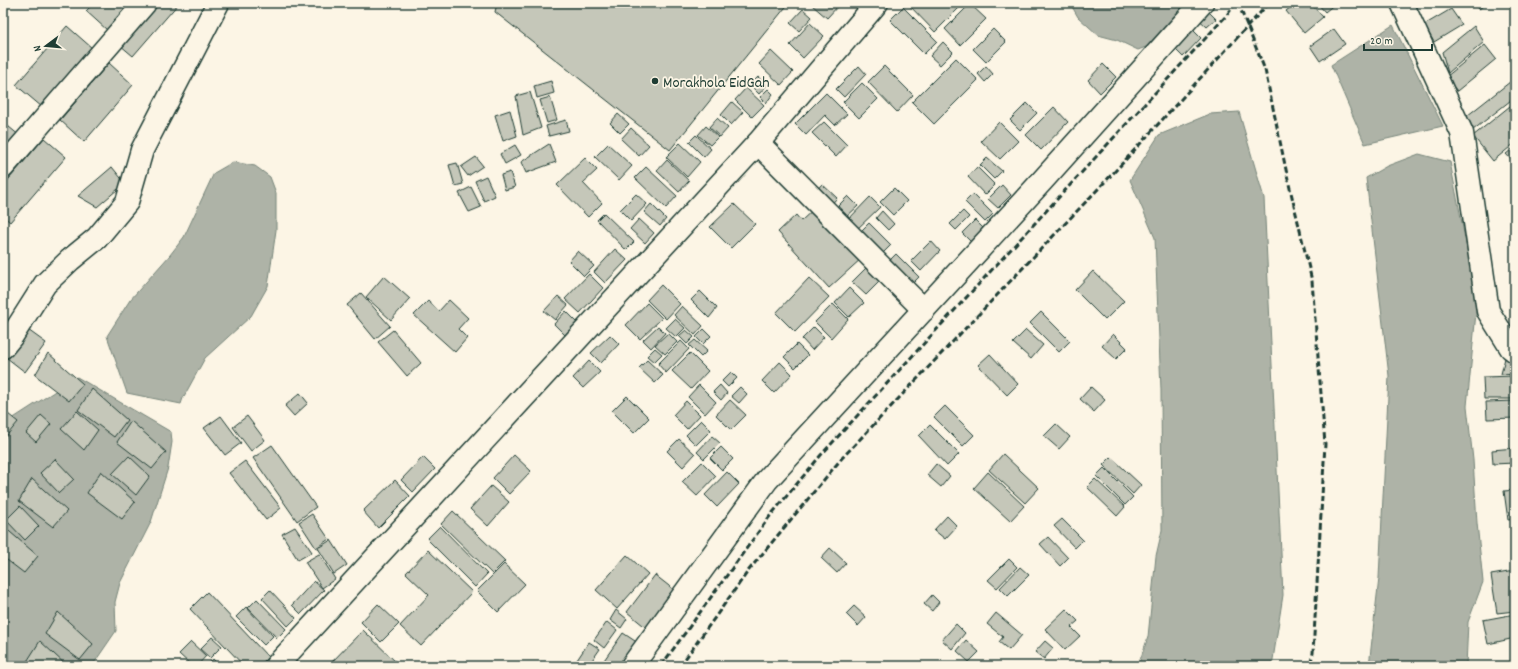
<svg xmlns="http://www.w3.org/2000/svg" width="1518" height="669" viewBox="0 0 1518 669" font-family="Dekko,sans-serif">
<rect width="100%" height="100%" fill="#fcf5e5"/>
<filter id="ink" filterUnits="userSpaceOnUse"><feTurbulence type="fractalNoise" baseFrequency=".025" numOctaves="2"/><feDisplacementMap in="SourceGraphic" scale="8" xChannelSelector="R" yChannelSelector="G"/><feConvolveMatrix kernelMatrix="1 2 1 2 8 2 1 2 1" color-interpolation-filters="sRGB"/></filter>
<g filter="url(#ink)">
<path fill="#aeb3a7" stroke="#758479" d="M1070 3H1184L1173 22 1151 45 1138 50 1117 40 1098 35 1078 17Z
M1393 25 1443 126 1365 144 1331 65Z
M1239 112 1264 198 1283 595 1272 666H1138L1148 637 1156 556 1162 530 1161 390 1155 238 1130 180 1159 135 1210 114Z
M1419 154 1450 162 1470 264 1478 292 1467 406 1473 460 1477 523 1483 582 1468 622 1466 666H1369L1379 578 1389 376 1366 178 1387 166Z
M233 162 255 166 270 177 276 193V230L268 286 251 316 205 358 183 398 181 404 127 393 107 336 130 300 170 255 184 237 214 173Z
M77 377 171 432 172 442 168 468 151 522 120 583 115 602 116 631 92 666H3V429L12 419Z"/>
<path fill="#c5c7b9" stroke="#1f3d34" d="M94 3H130L107 30 86 11Z
M156 3H179L133 56 120 45Z
M497 3H789L670 150 495 12Z
M814 3H837L839 5 827 18 812 5Z
M907 3H964L935 32Z
M1296 3H1310L1323 17 1304 33 1286 11Z
M1317 3H1336L1325 12Z
M1474 3H1487L1479 9Z
M970 4 986 19 960 45 945 29Z
M1202 5 1216 19 1207 27 1193 14Z
M903 7 937 41 924 54 890 20Z
M803 9 812 17 799 31 790 23Z
M1451 9 1462 25 1434 42 1424 25Z
M810 23 824 36 803 58 790 45Z
M67 26 92 48 42 107 16 85Z
M1474 26 1484 42 1448 73 1442 52Z
M993 29 1006 42 986 62 973 49Z
M1334 29 1345 44 1320 61 1310 46Z
M1193 30 1201 38 1183 57 1174 48Z
M943 42 953 52 940 65 930 56Z
M1485 45 1496 59 1457 91 1446 77Z
M771 51 793 72 781 85 759 64Z
M956 58 978 80 934 124 912 102Z
M109 63 133 85 84 142 60 120Z
M1103 64 1116 77 1100 93 1088 80Z
M859 66 866 74 844 97 836 89Z
M884 66 913 95 897 112 868 82Z
M986 66 993 74 985 82 978 74Z
M758 77 767 85 759 94 750 85Z
M1515 78V97L1468 134 1458 123Z
M551 81 554 93 537 98 534 86Z
M862 83 878 99 859 118 843 102Z
M746 88 764 105 752 117 735 100Z
M768 89 773 94 766 103 760 97Z
M530 92 541 128 523 135 516 96Z
M826 93 847 114 835 125 825 115 806 135 795 124Z
M550 97 557 120 547 123 540 100Z
M732 102 743 112 731 125 721 115Z
M1515 102V143L1493 161 1473 136Z
M1027 103 1037 113 1020 130 1010 120Z
M1054 107 1068 122 1041 150 1026 135Z
M510 110 517 136 503 141 495 115Z
M618 114 629 124 620 133 610 123Z
M717 118 728 128 720 137 709 127Z
M566 120 569 131 549 136 546 126Z
M3 122 20 136 3 155Z
M824 122 847 145 836 157 812 133Z
M999 122 1018 141 1000 159 981 141Z
M706 126 718 137 710 145 698 135Z
M631 128 649 145 639 156 621 139Z
M696 135 711 149 704 157 689 142Z
M44 138 66 157 10 222 3 216V186Z
M680 143 700 162 687 177 666 157Z
M549 144 556 162 526 173 521 162Z
M608 144 632 166 619 180 595 157Z
M515 145 521 155 505 164 500 154Z
M1515 147V164L1506 154Z
M476 157 483 166 468 176 461 167Z
M585 158 597 170 583 183 602 203 588 217 557 185Z
M987 158 1002 171 994 179 980 165Z
M667 160 689 181 679 192 657 171Z
M457 163 463 184 455 186 449 165Z
M112 167 125 183 97 207 78 196Z
M646 167 677 196 666 208 635 178Z
M977 167 995 185 985 195 968 177Z
M510 172 515 187 505 190 501 175Z
M486 176 495 196 484 201 475 181Z
M822 184 837 198 827 209 813 194Z
M1002 185 1011 195 998 208 988 199Z
M471 187 481 207 469 212 459 193Z
M894 188 907 201 893 215 880 202Z
M636 194 647 204 631 221 620 210Z
M973 194 993 214 985 222 965 202Z
M848 196 858 206 843 220 833 211Z
M870 197 880 207 854 232 845 223Z
M651 204 666 219 660 226 644 212Z
M734 204 755 224 731 248 710 227Z
M816 207 862 258 829 288 778 232 796 215 801 221Z
M882 211 894 224 888 230 876 218Z
M963 211 969 217 956 230 950 224Z
M604 213 634 242 626 250 597 220Z
M639 219 654 233 645 243 630 229Z
M975 220 987 232 974 245 962 233Z
M869 223 891 245 881 255 859 233Z
M931 241 940 251 921 271 911 261Z
M615 249 627 260 605 283 594 272Z
M578 251 594 266 584 276 569 261Z
M896 254 919 277 910 286 887 263Z
M870 264 884 277 866 295 852 282Z
M1093 271 1124 301 1105 320 1075 290Z
M589 274 603 288 580 313 565 299Z
M384 276 410 299 391 320 366 297Z
M809 278 829 297 795 332 776 313Z
M661 285 680 304 666 319 647 300Z
M849 288 864 303 849 317 835 303Z
M700 291 717 308 709 318 691 300Z
M361 293 390 326 375 339 347 305Z
M558 296 568 305 555 320 544 311Z
M449 300 468 318 458 329 467 338 455 352 414 315 428 301 439 311Z
M647 303 662 318 640 339 626 325Z
M833 304 848 319 831 338 815 322Z
M682 306 703 326 695 335 674 315Z
M566 311 577 322 565 335 554 324Z
M1041 312 1070 341 1059 352 1030 323Z
M675 319 685 328 676 337 666 328Z
M658 326 665 333 651 348 643 340Z
M814 327 824 337 812 350 802 339Z
M704 329 711 336 703 344 696 337Z
M28 330 46 343 25 372 7 358Z
M393 330 421 363 407 376 378 342Z
M686 330 694 337 687 344 679 336Z
M1026 330 1043 345 1031 359 1013 343Z
M668 333 677 342 665 354 655 345Z
M1113 334 1127 348 1116 359 1102 346Z
M610 335 619 344 601 363 591 353Z
M695 340 707 351 701 357 689 345Z
M681 341 689 349 666 373 658 364Z
M797 344 808 355 795 368 784 357Z
M655 348 662 354 654 362 647 356Z
M48 353 83 384 69 401 35 375Z
M690 353 708 371 691 389 672 371Z
M990 354 1018 384 1007 395 978 365Z
M1505 358 1515 362V375L1501 374Z
M647 360 663 375 655 383 639 368Z
M589 361 600 372 583 388 573 378Z
M780 362 792 374 774 393 762 381Z
M731 372 737 378 728 387 722 381Z
M1515 376V399H1484L1483 377Z
M699 385 716 402 705 414 688 397Z
M720 385 727 393 721 400 713 392Z
M740 387 747 394 739 403 731 396Z
M1091 387 1105 400 1094 412 1080 399Z
M92 389 127 420 114 437 78 410Z
M300 393 308 403 294 416 285 406Z
M627 396 649 418 634 433 612 411Z
M730 400 746 415 731 430 716 415Z
M686 401 700 415 687 429 673 415Z
M1515 401V418L1487 419 1486 402Z
M945 406 974 435 963 446 934 417Z
M77 411 98 430 84 450 61 429Z
M8 414 18 422 3 440V419Z
M41 415 51 424 36 442 26 433Z
M221 416 241 443 225 455 204 428Z
M247 416 265 440 251 451 233 427Z
M701 420 711 430 696 445 686 435Z
M131 421 166 452 152 469 117 442Z
M1056 424 1070 437 1059 449 1044 436Z
M930 425 959 454 947 466 919 436Z
M712 436 720 443 704 459 697 452Z
M679 439 695 454 683 467 667 451Z
M272 445 316 507 297 521 253 458Z
M721 447 733 459 722 470 710 458Z
M1515 448V463L1493 464 1492 450Z
M1003 454 1039 488 1025 503 989 470Z
M514 455 531 471 509 494 493 478Z
M129 456 150 476 136 495 112 474Z
M423 457 435 469 413 492 401 480Z
M1111 457 1141 485 1133 494 1103 465Z
M55 459 74 479 59 493 40 473Z
M245 461 281 508 266 520 229 473Z
M702 462 716 476 697 496 682 482Z
M936 464 950 476 941 487 927 475Z
M1104 468 1133 497 1125 505 1096 476Z
M101 471 135 502 122 519 87 493Z
M727 472 739 484 717 507 705 495Z
M988 472 1024 506 1010 521 974 488Z
M32 479 67 511 53 527 19 501Z
M1095 479 1125 507 1117 516 1087 487Z
M395 480 410 496 378 528 363 511Z
M491 486 509 502 488 526 470 509Z
M1515 490V519L1508 520 1504 491Z
M20 506 39 526 25 540 6 520Z
M453 511 505 561 492 574 441 524Z
M312 514 329 539 316 548 299 522Z
M947 516 957 526 945 539 934 530Z
M1062 519 1083 540 1075 548 1054 526Z
M3 526 38 556 24 573 3 557Z
M440 526 487 574 475 587 427 539Z
M295 527 312 552 298 560 282 534Z
M1048 537 1068 558 1060 566 1040 544Z
M331 540 347 565 334 574 318 548Z
M830 548 846 563 837 573 821 558Z
M428 550 472 592 421 646 400 626 429 595 406 573Z
M319 554 335 579 322 588 305 562Z
M627 555 648 574 617 609 596 590Z
M1009 559 1017 567 997 588 988 580Z
M504 564 525 584 498 612 477 591Z
M1020 567 1029 575 1008 596 1000 588Z
M1514 571 1515 611 1497 613 1491 575Z
M655 575 678 593 649 630 627 612Z
M314 581 324 590 301 614 292 605Z
M270 590 296 618 288 626 262 598Z
M207 592 268 657 259 666H244L190 609Z
M932 595 939 602 932 611 924 604Z
M257 599 286 629 277 638 248 608Z
M378 604 399 624 381 642 361 622Z
M854 606 866 617 858 626 846 614Z
M246 607 273 636 264 645 236 617Z
M1066 609 1078 621 1071 627 1080 636 1065 650 1045 629Z
M616 610 627 619 621 628 610 620Z
M58 612 93 644 80 660 45 634Z
M996 613 1022 635 1009 650 999 642 1003 637 987 624Z
M1515 614V638L1488 644 1483 620Z
M607 622 617 630 604 648 594 640Z
M956 624 965 633 952 649 942 640Z
M363 630 400 666H328Z
M623 633 644 647 631 666H600Z
M212 637 222 646 210 658 200 649Z
M966 640 979 652 969 662 957 651Z
M40 641 67 666H30L26 663Z
M1045 641 1053 648 1044 659 1035 652Z
M191 642 206 656 197 666H192L179 654Z
M589 642 600 649 588 666H585L577 660Z
M213 659 220 666H207Z"/>
<g fill="none" stroke-linecap="round" stroke-linejoin="round">
<g stroke="#1f3d34" stroke-width="25">
<path id="street" d="M1402 3 1462 133 1488 311 1511 348 1515 351
M758 143 924 310
M3 167 145 3
M3 347 12 336 45 284 70 260 97 238 127 202 142 150 218 3
M632 666 767 480 1042 181 1202 3"/>
</g>
<g stroke="#1f3d34" stroke-width="25">
<path id="secondary" d="M276 666 758 143 877 3"/>
</g>
<use href="#street" stroke="#fcf5e5" stroke-width="22"/>
<use href="#secondary" stroke="#fcf5e5" stroke-width="22"/>
<path stroke="#1f3d34" stroke-width="3" stroke-dasharray="6 3" stroke-linecap="butt" d="M1238 3 1265 70 1289 184 1312 281 1325 444 1313 653 1310 666
M661 666 770 516 821 455 1226 16 1236 3
M680 666 749 570 842 458 1118 168 1269 3"/>
</g>
</g>
<circle fill="#1f3d34" stroke="#fcf5e5" stroke-width="1.5" cx="655" cy="81" r="4"/>
<g text-anchor="middle" stroke-width="3.5" stroke-linejoin="round" paint-order="stroke">
<g font-size="16" fill="#1f3d34" stroke="#fcf5e5" text-anchor="start">
<text x="663" y="87">Morakhola EidGah</text>
</g>
</g>
<rect width="1518" height="669" fill="none" stroke="#fcf5e5" stroke-width="16"/>
<rect x="8" y="8" width="1502" height="653" fill="none" stroke="#1f3d34" stroke-width="1.5" filter="url(#ink)"/>
<g transform="translate(46 46) rotate(254)" stroke="#fcf5e5" stroke-width="3" paint-order="stroke">
<path d="M0-3L7 15L0 10L-7 15Z" fill="#1f3d34"/>
<text y="-6" font-size="11" font-weight="bold" text-anchor="middle" fill="#1f3d34">N</text>
</g>
<path d="M1364 44v6h68v-6" fill="none" stroke="#1f3d34" stroke-width="2"/>
<text x="1370" y="44" font-size="12" fill="#1f3d34" stroke="#fcf5e5" stroke-width="3" paint-order="stroke">20 m</text>
</svg>
